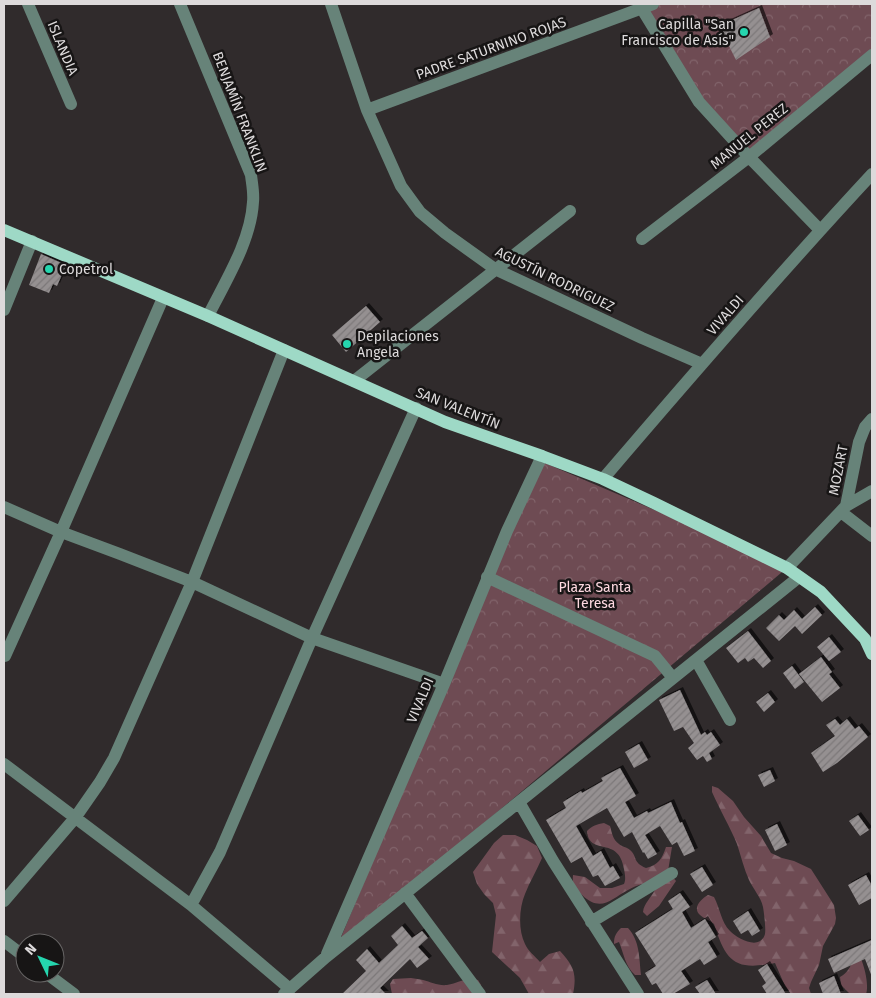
<svg xmlns="http://www.w3.org/2000/svg" width="876" height="998" viewBox="0 0 876 998" font-family="'Fira Sans',sans-serif">
<defs>
<pattern id="forest-firs" width="22" height="20" patternUnits="userSpaceOnUse" patternTransform="scale(1.25)"><rect width="22" height="20" fill="#6e4b53"/><path d="M5 1l3.5 6h-7zM16 11l3.5 6h-7z" fill="#82646b"/></pattern>
<pattern id="park-crowns" width="20" height="18" patternUnits="userSpaceOnUse" patternTransform="scale(1.25)"><rect width="20" height="18" fill="#6e4b53"/><path d="M2 6a3 3 0 1 1 6 0M12 15a3 3 0 1 1 6 0" fill="none" stroke="#82646b"/></pattern>
<pattern id="building-hatch" width="6" height="6" patternUnits="userSpaceOnUse" patternTransform="scale(1.25)"><rect width="6" height="6" fill="#959091"/><path d="M-1 1l2-2M0 6l6-6M5 7l2-2" fill="none" stroke="#7c7879"/></pattern>
<filter id="shadow"><feDropShadow dx="3" dy="-3" stdDeviation="0" flood-color="#0009"/></filter>
</defs>
<rect width="100%" height="100%" fill="#302b2c"/>
<path fill="url(#forest-firs)" d="M712 786 718 788 733 801 744 817 761 836 771 853 782 858 794 861 811 869 834 905 836 918 835 924 823 946 819 965 811 982 809 988 811 994H791L785 986 775 963C735 971 726 962 714 924 710 920 704 919 700 915 692 908 701 899 708 895L714 897C720 908 721 922 730 931 738 939 760 951 765 934 766 928 764 913 763 907 761 897 753 889 749 880 744 869 741 856 737 844 730 827 720 810 712 792Z
M604 823 610 826C612 833 613 840 619 844 622 847 627 847 630 850 638 857 632 862 646 868 658 865 662 859 666 847H672L668 871 676 881 659 906 647 916 643 912C644 903 651 898 655 890L643 884C638 885 633 887 628 890 611 899 601 913 582 895 575 888 572 885 573 875L585 877 600 888H612L624 884C626 879 625 875 624 869 619 835 589 857 587 831 592 826 597 824 604 823Z
M503 835H515L527 840 537 846 542 858C537 870 530 881 525 894 519 908 518 930 525 944 528 951 535 956 540 962L549 954 560 951C574 966 577 974 573 994H529L520 978 492 952 496 915 493 903 484 894 477 884 473 872 494 843Z
M621 928H628C640 941 639 958 641 975H635C625 966 624 954 619 942L614 944C614 936 616 933 621 928Z
M853 959H861C865 968 869 986 866 994H850L841 985 840 977C847 973 851 967 853 959Z
M411 978C415 979 420 979 423 980 431 982 438 986 447 985 459 983 464 977 478 980L481 985V994H392L390 984 393 979Z"/>
<path fill="url(#park-crowns)" d="M653 4H872V54L753 153 718 119 693 84 643 8Z
M540 461 788 567 337 947Z"/>
<path fill="url(#building-hatch)" filter="url(#shadow)" d="M759 8 770 37 736 60 719 26Z
M41 254 66 265 57 286 53 284 49 293 29 285Z
M366 306 380 322 346 352 332 335Z
M815 607 822 615 802 634 795 626 779 641 766 628 779 615 784 620 794 610 802 619Z
M748 631 771 661 763 668 754 658 748 662 745 658 738 663 726 648Z
M829 637 841 652 829 661 817 647Z
M821 657 832 672 829 674 840 688 822 702 799 674Z
M792 666 804 682 795 689 783 673Z
M680 690 701 735 705 732 707 735 711 732 720 745 709 753 712 759 707 762 703 756 697 760 688 748 694 743 683 727 674 731 659 700Z
M768 693 775 702 764 712 756 702Z
M835 719 840 725 847 719 855 729 859 726 868 737 837 763 823 772 811 753 835 736 826 725Z
M639 744 648 760 634 768 625 752Z
M620 768 636 796 625 802 634 818 647 811 648 813 671 802 680 823 682 822 695 851 684 856 677 842 672 845 660 826 645 835 657 854 648 859 644 852 643 853 632 832 624 837 607 808 576 826 593 856 601 851 610 868 613 866 620 878 605 886 598 875 593 877 582 857 571 863 546 820 566 808 563 802 581 791 582 793 603 781 601 778Z
M770 770 775 781 764 787 758 775Z
M858 815 869 830 860 836 849 821Z
M777 824 787 845 775 851 765 830Z
M702 867 713 885 702 892 690 874Z
M866 875 872 886V898L859 905 848 885Z
M680 893 690 907 682 912 691 928 705 919 716 937 708 942 717 957 704 965 700 959 681 971 690 984 673 994H663L656 983 652 985 645 973 656 966 635 933 673 909 668 901Z
M748 911 760 931 752 936 748 930 741 934 733 921Z
M402 926 412 938 422 931 428 938 418 947 429 959 417 968 410 959 380 988 386 994H342L366 971 356 960 367 949 379 963 398 945 391 936Z
M872 940V977L865 959 834 973 828 959Z
M767 964 775 977 786 994H767L762 986 766 983 758 970Z
M834 976 841 994H823L819 983Z
M707 980 716 994H700L695 987Z"/>
<g fill="none" stroke-linecap="round" stroke-linejoin="round">
<path stroke="#678379" stroke-width="12" d="M28 4 71 104
M180 4 251 175C252 184 254 193 253 202 251 241 225 282 208 316
M331 4 367 110 401 186 420 212 445 233 495 269 642 338 702 364
M639 4 699 102 749 157 820 230
M367 110 653 4
M642 239 749 157 872 55
M4 310 32 241
M354 381 570 211
M603 479C691 376 780 273 872 174
M846 506 872 491
M4 507 61 532 120 554 192 582 312 638 444 684
M841 512 872 536
M787 568 846 506 859 442 865 427 872 419
M487 577 655 656 673 678
M5 656 61 532 163 298
M696 660 730 720
M4 764 191 905 290 989
M519 802 553 861 638 994
M405 893 480 994
M4 901 75 818 100 782 114 758 192 582 284 350
M191 905 220 852 312 638 416 408
M591 922 672 873
M4 941 25 957
M327 954 444 684 507 531 542 456
M46 973 74 994
M284 994 326 957 799 577"/>
<path stroke="#9ed9c6" stroke-width="12" d="M4 230 208 316 445 422 542 456 603 479 654 503 787 568 821 592 865 639 872 654"/>
</g>
<g fill="#25d5ae" stroke="#171515" stroke-width="2">
<circle cx="744" cy="32" r="5"/>
<circle cx="49" cy="269" r="5"/>
<circle cx="347" cy="344" r="5"/>
</g>
<g text-anchor="middle" stroke-width="5" stroke-linejoin="round" paint-order="stroke">
<g font-size="14" fill="#dddadb" stroke="#171515" text-anchor="start">
<text x="734" y="29" text-anchor="end">Capilla "San<tspan x="734" dy="16">Francisco de Asís"</tspan></text>
<text x="59" y="274">Copetrol</text>
<text x="357" y="341">Depilaciones<tspan x="357" dy="16">Angela</tspan></text>
</g>
<g font-size="14" fill="#dddadb" stroke="#171515">
<text transform="translate(63 48) rotate(67)" y="5">ISLANDIA</text>
<text transform="translate(491 48) rotate(-20)" y="5">PADRE SATURNINO ROJAS</text>
<text transform="translate(240 112) rotate(69)" y="5">BENJAMÍN FRANKLIN</text>
<text transform="translate(749 136) rotate(-39)" y="5">MANUEL PEREZ</text>
<text transform="translate(555 279) rotate(26)" y="5">AGUSTÍN RODRIGUEZ</text>
<text transform="translate(725 315) rotate(-49)" y="5">VIVALDI</text>
<text transform="translate(458 408) rotate(22)" y="5">SAN VALENTÍN</text>
<text transform="translate(838 470) rotate(-79)" y="5">MOZART</text>
<text transform="translate(420 700) rotate(-67)" y="5">VIVALDI</text>
</g>
<g font-size="14" fill="#fed9e0" stroke="#171515">
<text x="595" y="592">Plaza Santa<tspan x="595" dy="16">Teresa</tspan></text>
</g>
</g>
<rect width="876" height="998" fill="none" stroke="#dddadb" stroke-width="10"/>
<g transform="translate(40 958) rotate(313)"><circle r="24" fill="#171515" stroke="#666464"/>
<path d="M0-4L9 19L0 12L-9 19Z" fill="#25d5ae"/>
<text y="-8" font-size="14" font-weight="bold" text-anchor="middle" fill="#dddadb">N</text>
</g>
</svg>
